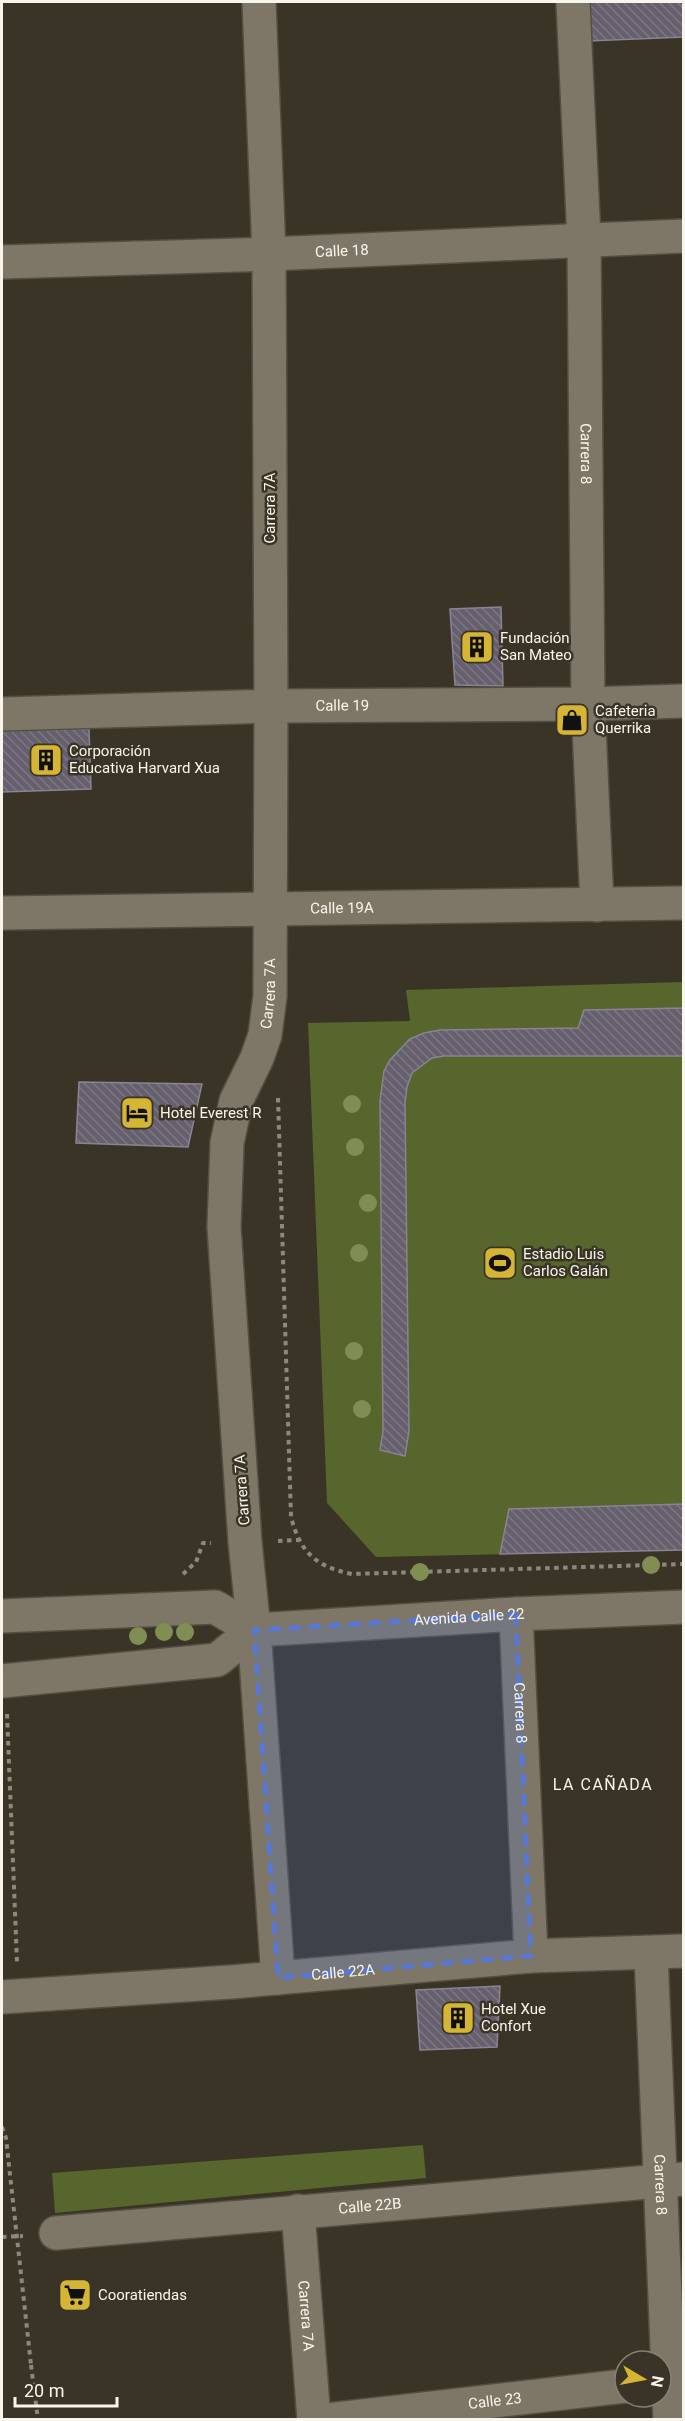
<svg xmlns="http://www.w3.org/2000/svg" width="685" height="2421" viewBox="0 0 685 2421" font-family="Roboto,sans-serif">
<defs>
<pattern id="building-back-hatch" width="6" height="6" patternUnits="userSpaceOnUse" patternTransform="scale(1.5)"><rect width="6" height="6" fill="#665f6e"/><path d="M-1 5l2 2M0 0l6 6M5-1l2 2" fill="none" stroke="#7d7783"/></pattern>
</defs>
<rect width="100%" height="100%" fill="#3a3426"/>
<path fill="#56662c" d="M683 982V1550L376 1557 327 1503 308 1023 410 1021 406 990Z
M423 2145 426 2178 55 2213 52 2173Z"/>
<path fill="url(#building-back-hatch)" stroke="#8b8393" stroke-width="1.5" d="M586 2H684V37L588 41Z
M501 607 503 686 455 685 450 609Z
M89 729 91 789 2 792V731Z
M684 1008V1056H444L432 1058 412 1073 407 1087 405 1103 409 1431 405 1456 380 1450 383 1432 380 1101 384 1071 390 1060 410 1039 424 1033 440 1030 578 1028 584 1010Z
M79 1082 202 1084 188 1147 76 1143Z
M684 1504V1550L500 1554 509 1509Z
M500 1986 497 2047 420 2050 416 1990Z"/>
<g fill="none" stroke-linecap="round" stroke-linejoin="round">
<g stroke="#554f43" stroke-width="36">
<g id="street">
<path d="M588 704 597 905"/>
<path d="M2 714 271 706 269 254 259 2"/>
<path id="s1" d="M2 913 684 903"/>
<path id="s2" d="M516 1614 531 1956"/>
<path d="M254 1630 278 1978"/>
<path id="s3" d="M651 1953 670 2420"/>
<path id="s4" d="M2 1997 231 1982 531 1956 684 1951"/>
<path id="s5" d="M298 2211 314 2420"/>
<path id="s6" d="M56 2233 684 2179"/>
<path id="s7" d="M328 2420 625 2386"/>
</g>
</g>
<g stroke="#554f43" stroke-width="36">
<g id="secondary">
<path id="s8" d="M573 2 584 239 588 704"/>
<path id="s9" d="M2 262 269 254 684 236"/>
<path id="s10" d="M2 1616 215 1607 254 1630 516 1614 684 1607"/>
<path id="s11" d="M254 1630 245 1542 224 1227 227 1143 236 1101 257 1058 265 1035 270 996 271 706 588 704 684 701"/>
<path d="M2 1681 217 1660 254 1630"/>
</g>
</g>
<path stroke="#8d887c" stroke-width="4" stroke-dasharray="4.5 4.5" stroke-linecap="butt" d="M278 1098 291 1517C300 1552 316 1567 352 1574L684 1564
M278 1541 298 1540
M183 1574 196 1562 203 1543H211
M7 1714 17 1962
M2 2237 23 2236
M31 2365 38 2420"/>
<use href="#street" stroke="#7e7768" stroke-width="33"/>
<use href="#secondary" stroke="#7e7768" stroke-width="33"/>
<path stroke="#8d887c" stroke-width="4" stroke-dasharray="4.5 4.5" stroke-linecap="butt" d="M2 2127 6 2138 31 2365"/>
</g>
<g fill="#818e53">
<circle cx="352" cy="1104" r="9"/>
<circle cx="355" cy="1147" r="9"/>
<circle cx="368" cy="1203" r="9"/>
<circle cx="359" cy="1253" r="9"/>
<circle cx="354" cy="1351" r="9"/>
<circle cx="362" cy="1409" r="9"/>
<circle cx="651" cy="1565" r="9"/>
<circle cx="420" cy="1572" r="9"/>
<circle cx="164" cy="1632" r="9"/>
<circle cx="185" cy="1632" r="9"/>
<circle cx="138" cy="1636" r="9"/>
</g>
<path fill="#5478dd" fill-opacity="0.2" stroke="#5478dd" stroke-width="4.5" stroke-dasharray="12 8" stroke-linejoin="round" d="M516 1614 531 1956 278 1978 254 1630Z"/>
<defs>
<g id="building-square" transform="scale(1.725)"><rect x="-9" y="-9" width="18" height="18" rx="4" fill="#d6b534" stroke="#3a3426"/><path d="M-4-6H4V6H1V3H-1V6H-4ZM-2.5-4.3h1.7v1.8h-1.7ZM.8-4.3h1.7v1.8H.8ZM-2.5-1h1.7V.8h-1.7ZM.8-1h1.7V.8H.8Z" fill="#111"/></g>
<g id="shop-square" transform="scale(1.725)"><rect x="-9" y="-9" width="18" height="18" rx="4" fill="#d6b534" stroke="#3a3426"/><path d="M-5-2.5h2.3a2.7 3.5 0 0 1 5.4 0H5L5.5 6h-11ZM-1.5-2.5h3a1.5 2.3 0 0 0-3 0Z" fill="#111"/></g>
<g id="hotel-square" transform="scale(1.725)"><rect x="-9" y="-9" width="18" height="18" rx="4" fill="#d6b534" stroke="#3a3426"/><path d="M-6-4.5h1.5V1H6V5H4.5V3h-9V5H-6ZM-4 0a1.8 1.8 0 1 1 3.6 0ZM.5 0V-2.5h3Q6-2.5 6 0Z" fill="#111"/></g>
<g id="stadium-square" transform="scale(1.725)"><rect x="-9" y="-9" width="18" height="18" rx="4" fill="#d6b534" stroke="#3a3426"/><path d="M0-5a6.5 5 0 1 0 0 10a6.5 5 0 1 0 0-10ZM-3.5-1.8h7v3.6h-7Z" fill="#111"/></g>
<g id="supermarket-square" transform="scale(1.725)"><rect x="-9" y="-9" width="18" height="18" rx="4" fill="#d6b534" stroke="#3a3426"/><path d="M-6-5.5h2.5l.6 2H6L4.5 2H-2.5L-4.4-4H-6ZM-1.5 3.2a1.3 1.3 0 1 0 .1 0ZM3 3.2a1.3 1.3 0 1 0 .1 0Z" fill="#111"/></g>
</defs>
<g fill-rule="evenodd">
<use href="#building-square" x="477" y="647"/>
<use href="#shop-square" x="572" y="720"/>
<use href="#building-square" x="46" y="760"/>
<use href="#hotel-square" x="137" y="1113"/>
<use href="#stadium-square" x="500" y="1263"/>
<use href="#building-square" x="458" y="2018"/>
<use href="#supermarket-square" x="75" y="2295"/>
</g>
<g text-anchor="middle" stroke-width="5" stroke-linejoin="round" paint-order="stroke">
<g font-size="15" fill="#f8f5ec" stroke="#3a3426">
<text dy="5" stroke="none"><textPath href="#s9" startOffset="340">Calle 18</textPath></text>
<text dy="5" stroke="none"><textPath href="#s8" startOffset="452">Carrera 8</textPath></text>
<text transform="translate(270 508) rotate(-90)" y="5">Carrera 7A</text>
<text dy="5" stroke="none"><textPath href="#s11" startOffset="1004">Calle 19</textPath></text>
<text dy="5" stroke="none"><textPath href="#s1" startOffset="340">Calle 19A</textPath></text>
<text dy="5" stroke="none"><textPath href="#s11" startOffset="645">Carrera 7A</textPath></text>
<text transform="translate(242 1490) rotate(-94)" y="5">Carrera 7A</text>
<text dy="5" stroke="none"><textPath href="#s10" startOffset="474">Avenida Calle 22</textPath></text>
<text dy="5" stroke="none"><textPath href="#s2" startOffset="99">Carrera 8</textPath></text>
<text dy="5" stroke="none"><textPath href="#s4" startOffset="342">Calle 22A</textPath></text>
<text dy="5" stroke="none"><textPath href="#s3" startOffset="232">Carrera 8</textPath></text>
<text dy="5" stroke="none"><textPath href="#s6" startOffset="315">Calle 22B</textPath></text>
<text dy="5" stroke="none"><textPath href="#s5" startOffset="105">Carrera 7A</textPath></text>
<text dy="5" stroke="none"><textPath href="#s7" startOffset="168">Calle 23</textPath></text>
</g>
<g font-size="15" fill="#f8f5ec" stroke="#3a3426" text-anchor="start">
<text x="500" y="643">Fundación<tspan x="500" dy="17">San Mateo</tspan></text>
<text x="595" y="716">Cafeteria<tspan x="595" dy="17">Querrika</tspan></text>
<text x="69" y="756">Corporación<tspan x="69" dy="17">Educativa Harvard Xua</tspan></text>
<text x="160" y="1118">Hotel Everest R</text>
<text x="523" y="1259">Estadio Luis<tspan x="523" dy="17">Carlos Galán</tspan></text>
<text x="481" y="2014">Hotel Xue<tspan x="481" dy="17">Confort</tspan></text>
<text x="98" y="2300">Cooratiendas</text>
</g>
<g font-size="16" letter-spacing="1.5" fill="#f8f5ec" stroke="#3a3426">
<text x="603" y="1790">LA CAÑADA</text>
</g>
</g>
<rect width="685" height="2421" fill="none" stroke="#f8f5ec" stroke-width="6"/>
<g transform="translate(643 2379) rotate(100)"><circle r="28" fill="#3a3426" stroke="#868175" stroke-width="1.5"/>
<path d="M0-4.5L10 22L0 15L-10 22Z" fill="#d6b534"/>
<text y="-9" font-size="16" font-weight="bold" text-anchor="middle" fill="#f8f5ec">N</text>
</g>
<path d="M15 2397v9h102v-9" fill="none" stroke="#f8f5ec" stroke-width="3"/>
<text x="24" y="2397" font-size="18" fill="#f8f5ec" stroke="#3a3426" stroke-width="4.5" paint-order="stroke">20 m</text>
</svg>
